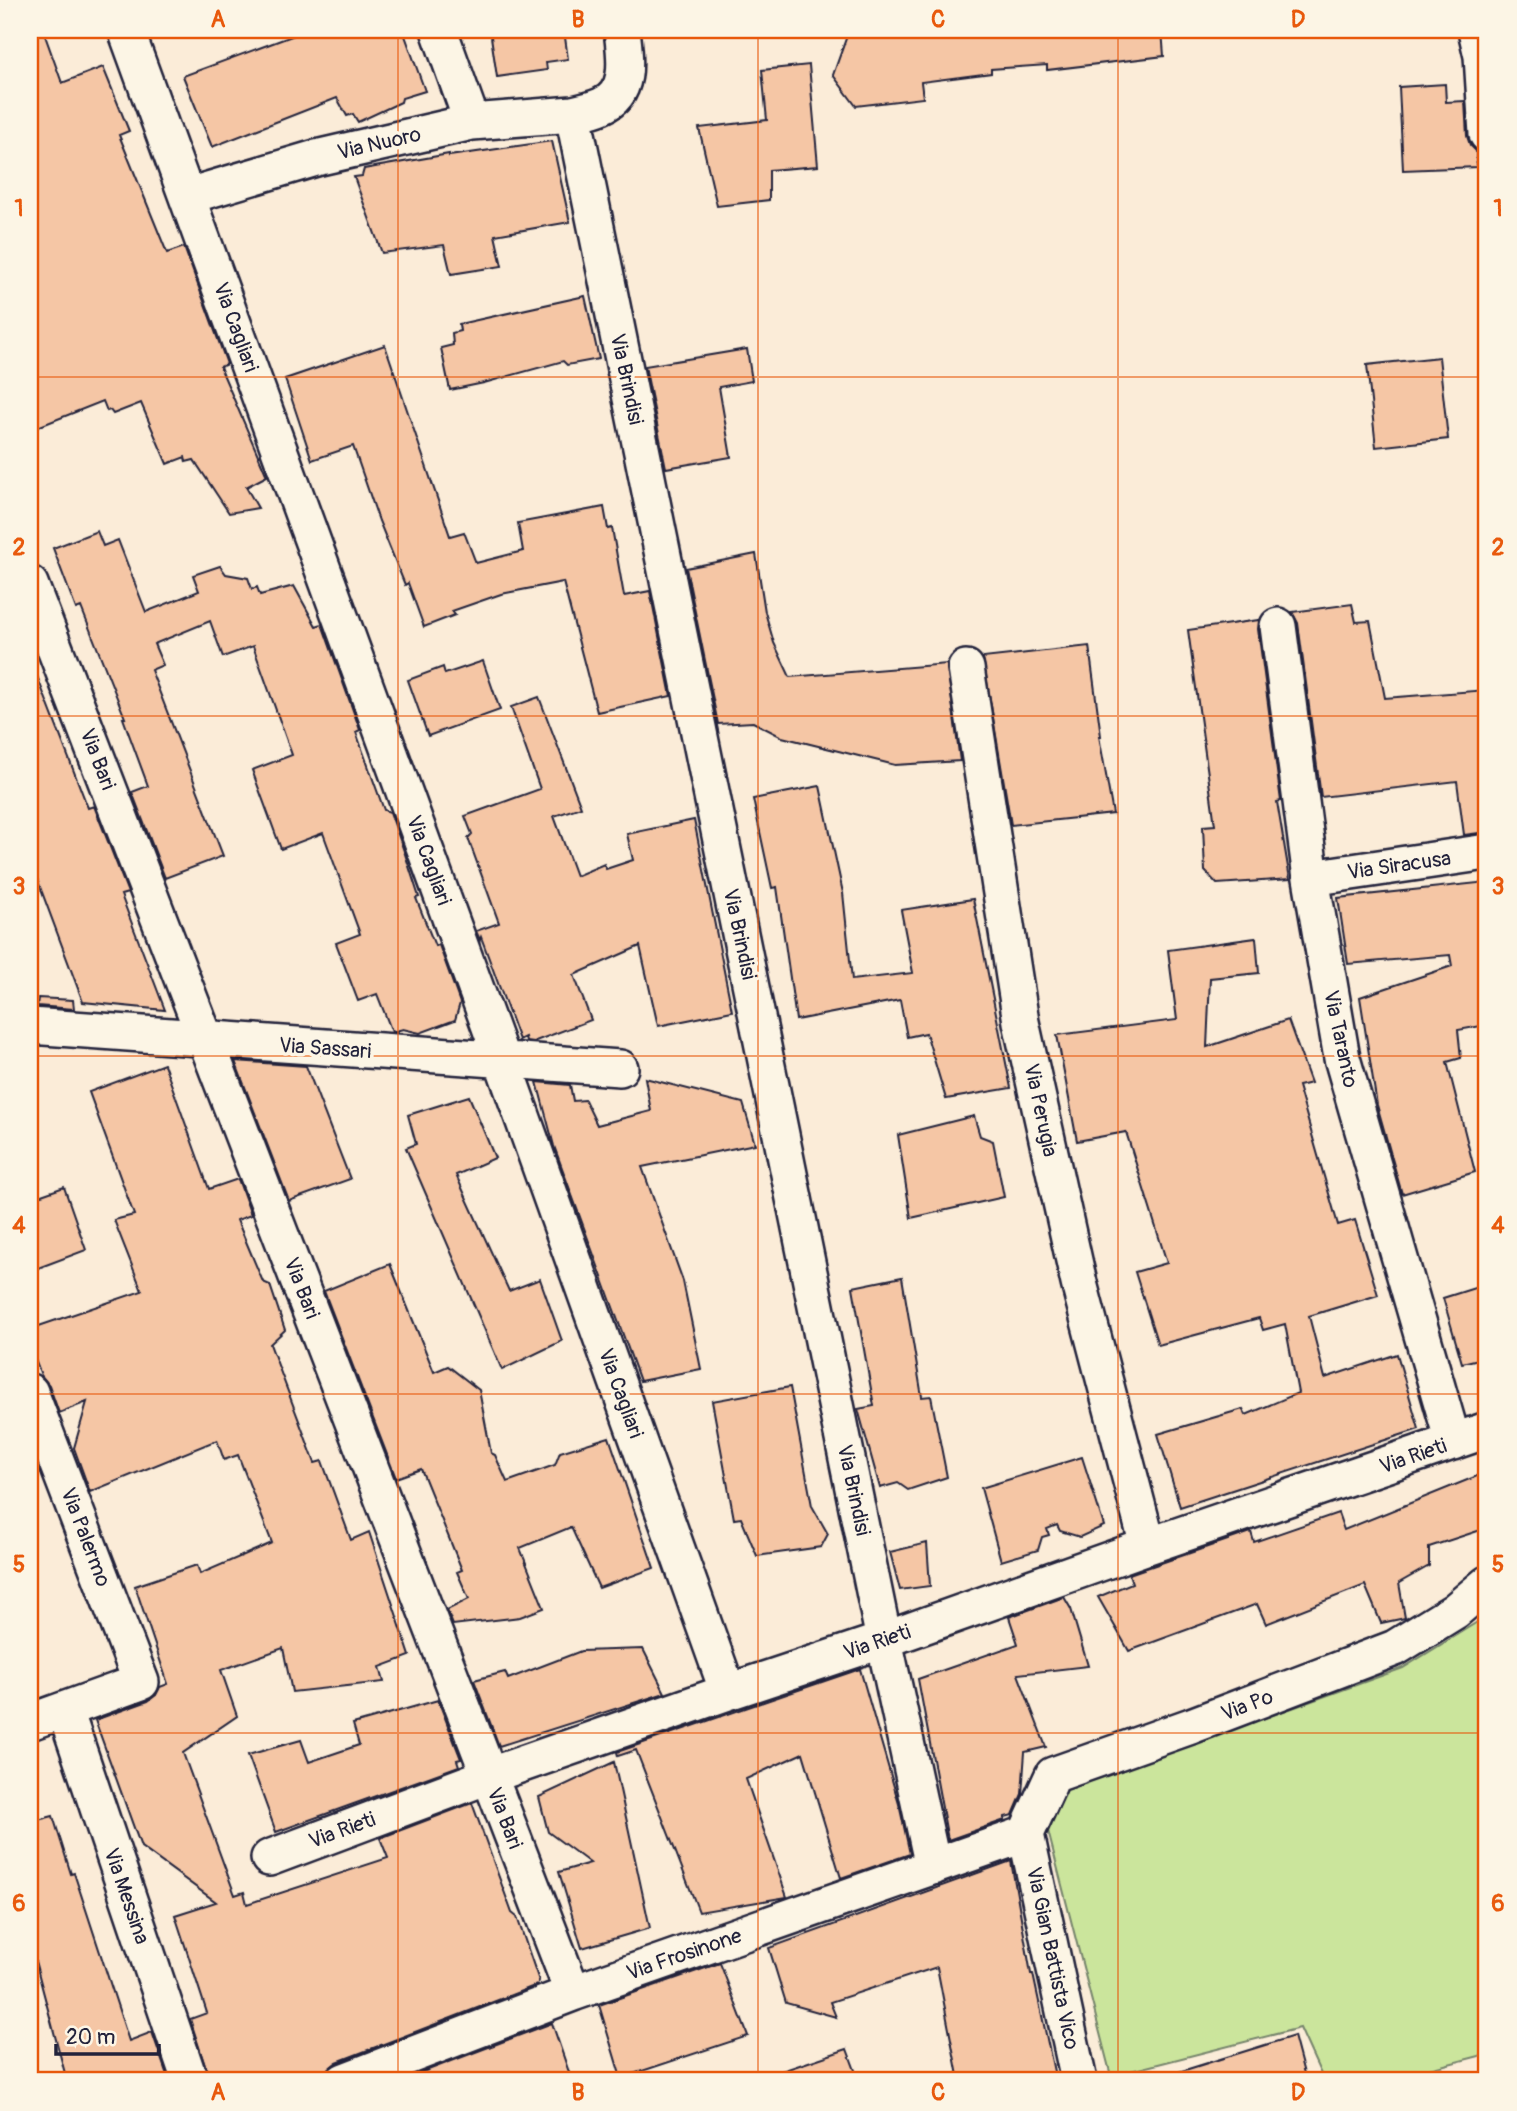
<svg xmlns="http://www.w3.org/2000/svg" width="1517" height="2111" viewBox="0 0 1517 2111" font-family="Pangolin,sans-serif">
<rect width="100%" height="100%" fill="#fbecd8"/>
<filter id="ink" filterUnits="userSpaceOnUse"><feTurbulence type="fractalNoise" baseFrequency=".0143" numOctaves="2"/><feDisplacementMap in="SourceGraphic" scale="14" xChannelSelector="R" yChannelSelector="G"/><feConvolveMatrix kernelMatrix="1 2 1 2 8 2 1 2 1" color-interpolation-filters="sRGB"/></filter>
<g filter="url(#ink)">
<path fill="#cbe59c" stroke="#76846c" stroke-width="2" d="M1487 1616V2054L1383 2081H1324L1300 2028 1111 2076 1047 1827 1062 1791 1403 1668Z"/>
<path fill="#f5c6a5" stroke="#22223b" stroke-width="2" d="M30 30H43L62 83 103 67 129 131 119 135 167 253 184 247 227 364 220 367 267 476 246 487 258 508 229 513 194 460 186 462 185 457 167 464 141 403 113 414 110 410 107 411 103 401 30 430Z
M308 30H403L425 91 402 98 401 102 358 122 353 114 347 116 337 98 212 147 183 76Z
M490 30H564L568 59 546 62 547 70 497 77Z
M879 30H905L906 37 962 30H1162L1164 56 1047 70V65L991 69V73L921 82 923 98 856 106 833 75 848 33Z
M809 65 818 166 769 170V200L717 206 699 128 767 120 762 70Z
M1445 84 1446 102 1465 101 1467 136 1470 145 1476 151 1477 167 1403 170 1399 87Z
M552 141 570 222 495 235 502 266 451 274 444 245 382 253 354 177 362 176 364 169 449 154V156Z
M585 296 599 359 567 365 563 361 484 383 450 390 441 348 453 345 452 333 460 331 459 324Z
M385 345 450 536 464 532 476 563 523 551 518 523 604 507 608 529 612 528 624 596 650 591 671 696 597 712 563 582 501 594 452 611 455 615 424 627 408 583 405 585 379 521 353 446 312 460 285 379Z
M747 349 752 381 719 387 731 457 666 468 645 366Z
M1439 357 1448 439 1376 447 1367 365Z
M97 531 103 546 118 540 146 612 199 591 193 575 220 566 226 574 248 578 252 589 257 587 260 595 294 586 316 626 322 624 360 730 356 732 384 810 390 812 405 854 419 897 416 898 435 946 439 945 460 1003 455 1020 420 1033 403 1029 392 1032 377 994 358 1001 336 943 360 934 323 833 281 849 252 770 292 755 253 646 223 657 210 621 154 644 163 665 151 670 223 856 165 878 132 792 148 786 123 718H125L81 607 76 609 53 548Z
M756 554 765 612 774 643 790 677 947 664 960 761 895 765 782 737 753 722 718 724 686 568Z
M1352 604 1356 622 1370 621 1385 698 1487 690V832L1464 835 1457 781 1321 797 1298 623 1292 612Z
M1259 620 1258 629 1281 801 1277 802 1290 879 1217 884 1205 871 1203 826 1215 825 1188 630Z
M1089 646 1101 736H1099L1113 814 1011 825 983 658Z
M483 661 500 710 428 736 408 680 443 667 445 674Z
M32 663 88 808 94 806 128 893 121 895 165 1010 83 1002 30 860V664Z
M539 697 581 807 554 816 576 876 604 864 606 869 633 860 627 834 694 820 732 1011 658 1026 640 946 574 975 591 1020 533 1042 526 1041 525 1037 519 1040 481 937 480 940 476 931 499 923 468 838 472 834 465 816 540 789 511 707Z
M820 786 843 893 852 980 913 973 901 910 973 899 1011 1088 946 1099 926 1033 907 1037 900 1000 796 1020 777 887 772 888 753 799Z
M1487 882V1025L1458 1030 1461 1058 1447 1062 1475 1172 1402 1194 1377 1105 1360 997 1452 966 1450 955 1348 964 1338 898Z
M1256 938 1259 973 1210 978 1207 1047 1288 1020 1311 1083 1298 1086 1338 1225 1355 1220 1378 1295 1309 1316 1325 1378 1397 1354 1419 1429 1180 1507 1158 1434 1243 1409 1246 1415 1298 1393 1285 1324 1263 1330 1259 1318 1158 1345 1135 1272 1167 1263 1126 1132 1077 1141 1057 1035 1177 1020 1168 950Z
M38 998 73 1000 74 1009 37 1006Z
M235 1061 306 1066 350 1179 289 1201Z
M164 1064 209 1189 238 1179 251 1215 237 1220 263 1282 270 1285 285 1330 270 1344 315 1463 322 1461 351 1540 369 1532 410 1656 380 1667 384 1682 292 1692 283 1648 221 1670 237 1716 183 1753 235 1895 244 1892 247 1904 388 1858 380 1838 472 1803 512 1913 517 1917 539 1981 537 1985 337 2062 328 2069 324 2081H210L190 2019 207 2013 175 1915 216 1902 141 1847 95 1720 148 1701 156 1695 160 1687 168 1684 135 1586 197 1565 200 1574 272 1543 238 1455 224 1460 217 1440 90 1492 74 1448 87 1402 59 1413 49 1385 41 1375 30 1347V1329L142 1291 114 1220 134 1215 89 1092Z
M645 1078 743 1103 755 1144 642 1167 683 1281 701 1369 640 1381 554 1146 537 1082 570 1085 573 1101 585 1100 597 1125 651 1111Z
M469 1096 495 1158 456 1175 509 1291 540 1279 562 1341 502 1370 406 1148 416 1144 408 1115Z
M974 1116 980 1136 993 1141 1004 1197 911 1218 898 1135Z
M64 1187 86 1250 30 1271V1199Z
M390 1264 434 1372 448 1366 479 1390 491 1453 495 1455 507 1482 555 1465 560 1452 609 1437 654 1568 599 1588 571 1527 520 1548 544 1608 520 1617 453 1625 447 1610 469 1599 457 1572 462 1570 421 1469 396 1478 324 1291Z
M902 1277 922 1397 931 1396 947 1477 908 1490 898 1483 880 1488 858 1409 874 1406 853 1287Z
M1487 1284V1357L1462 1363 1443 1298Z
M790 1387 812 1506 828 1534 821 1547 757 1556 741 1518 734 1519 712 1401Z
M1082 1457 1104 1526 1080 1537 1060 1531 1057 1525 1047 1529 1049 1535 1042 1537 1038 1550 1001 1561 981 1488Z
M1487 1472V1528L1429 1547V1566L1399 1583 1405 1618 1381 1623 1365 1585 1266 1624 1257 1604 1129 1651 1098 1597 1132 1583 1129 1574 1251 1532 1254 1542 1338 1513 1344 1530Z
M927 1543 930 1586 900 1590 890 1552Z
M1064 1597 1071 1609 1088 1666 1018 1674 1046 1747 1025 1752 1022 1794 1013 1815 1005 1817V1820L948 1840 918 1679 1018 1644 1009 1617Z
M643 1649 665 1693 499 1746 474 1680 505 1672 508 1679 581 1651Z
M860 1669 899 1804 910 1854 841 1878 803 1753 746 1779 787 1897 699 1912 636 1750 618 1756 617 1752Z
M438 1700 461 1759 457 1760 459 1766 276 1832 248 1755 301 1740 309 1762 359 1745 353 1724Z
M614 1762 650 1928 582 1948 559 1872 590 1863 548 1832 539 1797Z
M53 1816 71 1874 74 1873 129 2041 152 2032 169 2081H67L30 1942V1822Z
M1011 1861 1031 1974H1033L1056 2081H959L937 1967 830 2002 836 2017 786 2003 769 1948Z
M720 1963 748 2036 621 2078 599 2005Z
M552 2023 572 2081H399Z
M1294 2036 1306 2081H1170L1169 2075Z
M847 2049 859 2081H767V2076Z"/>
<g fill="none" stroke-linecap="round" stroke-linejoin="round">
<g stroke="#22223b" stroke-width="40">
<path id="minor" d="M126 30 502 1060 728 1692
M439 30 472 122
M622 30C625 56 632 93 601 106 592 110 582 112 573 114L884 1640 933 1867
M1476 30 1482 56 1487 134
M188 196 316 158 472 122 573 114
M30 584 573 1993
M1278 626 1311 878 1342 1058 1453 1442
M966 668 1021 1022 1079 1283 1148 1546
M1311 878 1487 852
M30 1026 620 1068
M30 1392 141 1682 30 1722
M65 1710 190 2081
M1026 1834 1053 1775 1191 1726 1395 1648 1455 1611 1487 1584
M1026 1834 1079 2081
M269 1858 488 1776 728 1692 884 1640 1148 1546 1487 1430
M344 2081 573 1993 1026 1834"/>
</g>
<use href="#minor" stroke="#fcf5e5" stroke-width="35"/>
</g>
</g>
<path fill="none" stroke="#e8590c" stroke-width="2" stroke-opacity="0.55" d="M398 30V2081M758 30V2081M1118 30V2081M30 377H1487M30 716H1487M30 1056H1487M30 1394H1487M30 1733H1487"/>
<g text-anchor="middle" stroke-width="7" stroke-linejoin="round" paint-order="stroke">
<g font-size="21" fill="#22223b" stroke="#fcf5e5">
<text transform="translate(379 143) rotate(-13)" y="7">Via Nuoro</text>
<text transform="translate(236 327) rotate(70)" y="7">Via Cagliari</text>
<text transform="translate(627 379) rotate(78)" y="7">Via Brindisi</text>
<text transform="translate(98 759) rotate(69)" y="7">Via Bari</text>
<text transform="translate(429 860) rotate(70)" y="7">Via Cagliari</text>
<text transform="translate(1399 865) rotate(-8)" y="7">Via Siracusa</text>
<text transform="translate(740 934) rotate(78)" y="7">Via Brindisi</text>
<text transform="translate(1341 1039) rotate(78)" y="7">Via Taranto</text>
<text transform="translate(325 1048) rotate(4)" y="7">Via Sassari</text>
<text transform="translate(1041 1110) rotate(78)" y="7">Via Perugia</text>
<text transform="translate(302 1288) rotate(69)" y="7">Via Bari</text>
<text transform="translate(621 1393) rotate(70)" y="7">Via Cagliari</text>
<text transform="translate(1413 1456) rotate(-19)" y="7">Via Rieti</text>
<text transform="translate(854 1490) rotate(78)" y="7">Via Brindisi</text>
<text transform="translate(86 1537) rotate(69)" y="7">Via Palermo</text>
<text transform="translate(877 1642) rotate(-19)" y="7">Via Rieti</text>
<text transform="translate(1247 1705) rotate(-21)" y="7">Via Po</text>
<text transform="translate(505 1818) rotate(69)" y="7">Via Bari</text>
<text transform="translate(342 1830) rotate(-20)" y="7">Via Rieti</text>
<text transform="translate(127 1896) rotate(71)" y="7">Via Messina</text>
<text transform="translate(684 1954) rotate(-19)" y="7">Via Frosinone</text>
<text transform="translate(1053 1958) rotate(78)" y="7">Via Gian Battista Vico</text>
</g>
</g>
<rect width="1517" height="2111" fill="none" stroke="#fcf5e5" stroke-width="77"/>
<path d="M56 2044v10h103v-10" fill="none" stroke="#22223b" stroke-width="3.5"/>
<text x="66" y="2044" font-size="21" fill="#22223b" stroke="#fcf5e5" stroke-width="5" paint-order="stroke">20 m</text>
<rect x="38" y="38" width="1440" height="2034" fill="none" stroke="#e8590c" stroke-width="2.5"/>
<g font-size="23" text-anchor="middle" font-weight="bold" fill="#e8590c">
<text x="218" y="27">A</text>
<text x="578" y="27">B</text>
<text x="938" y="27">C</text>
<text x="1298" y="27">D</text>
<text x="19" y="216">1</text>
<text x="1498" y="216">1</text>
<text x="19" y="555">2</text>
<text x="1498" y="555">2</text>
<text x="19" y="894">3</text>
<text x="1498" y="894">3</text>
<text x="19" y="1233">4</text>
<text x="1498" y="1233">4</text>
<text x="19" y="1572">5</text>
<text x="1498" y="1572">5</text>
<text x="19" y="1911">6</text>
<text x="1498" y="1911">6</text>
<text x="218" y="2100">A</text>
<text x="578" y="2100">B</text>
<text x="938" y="2100">C</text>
<text x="1298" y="2100">D</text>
</g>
</svg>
